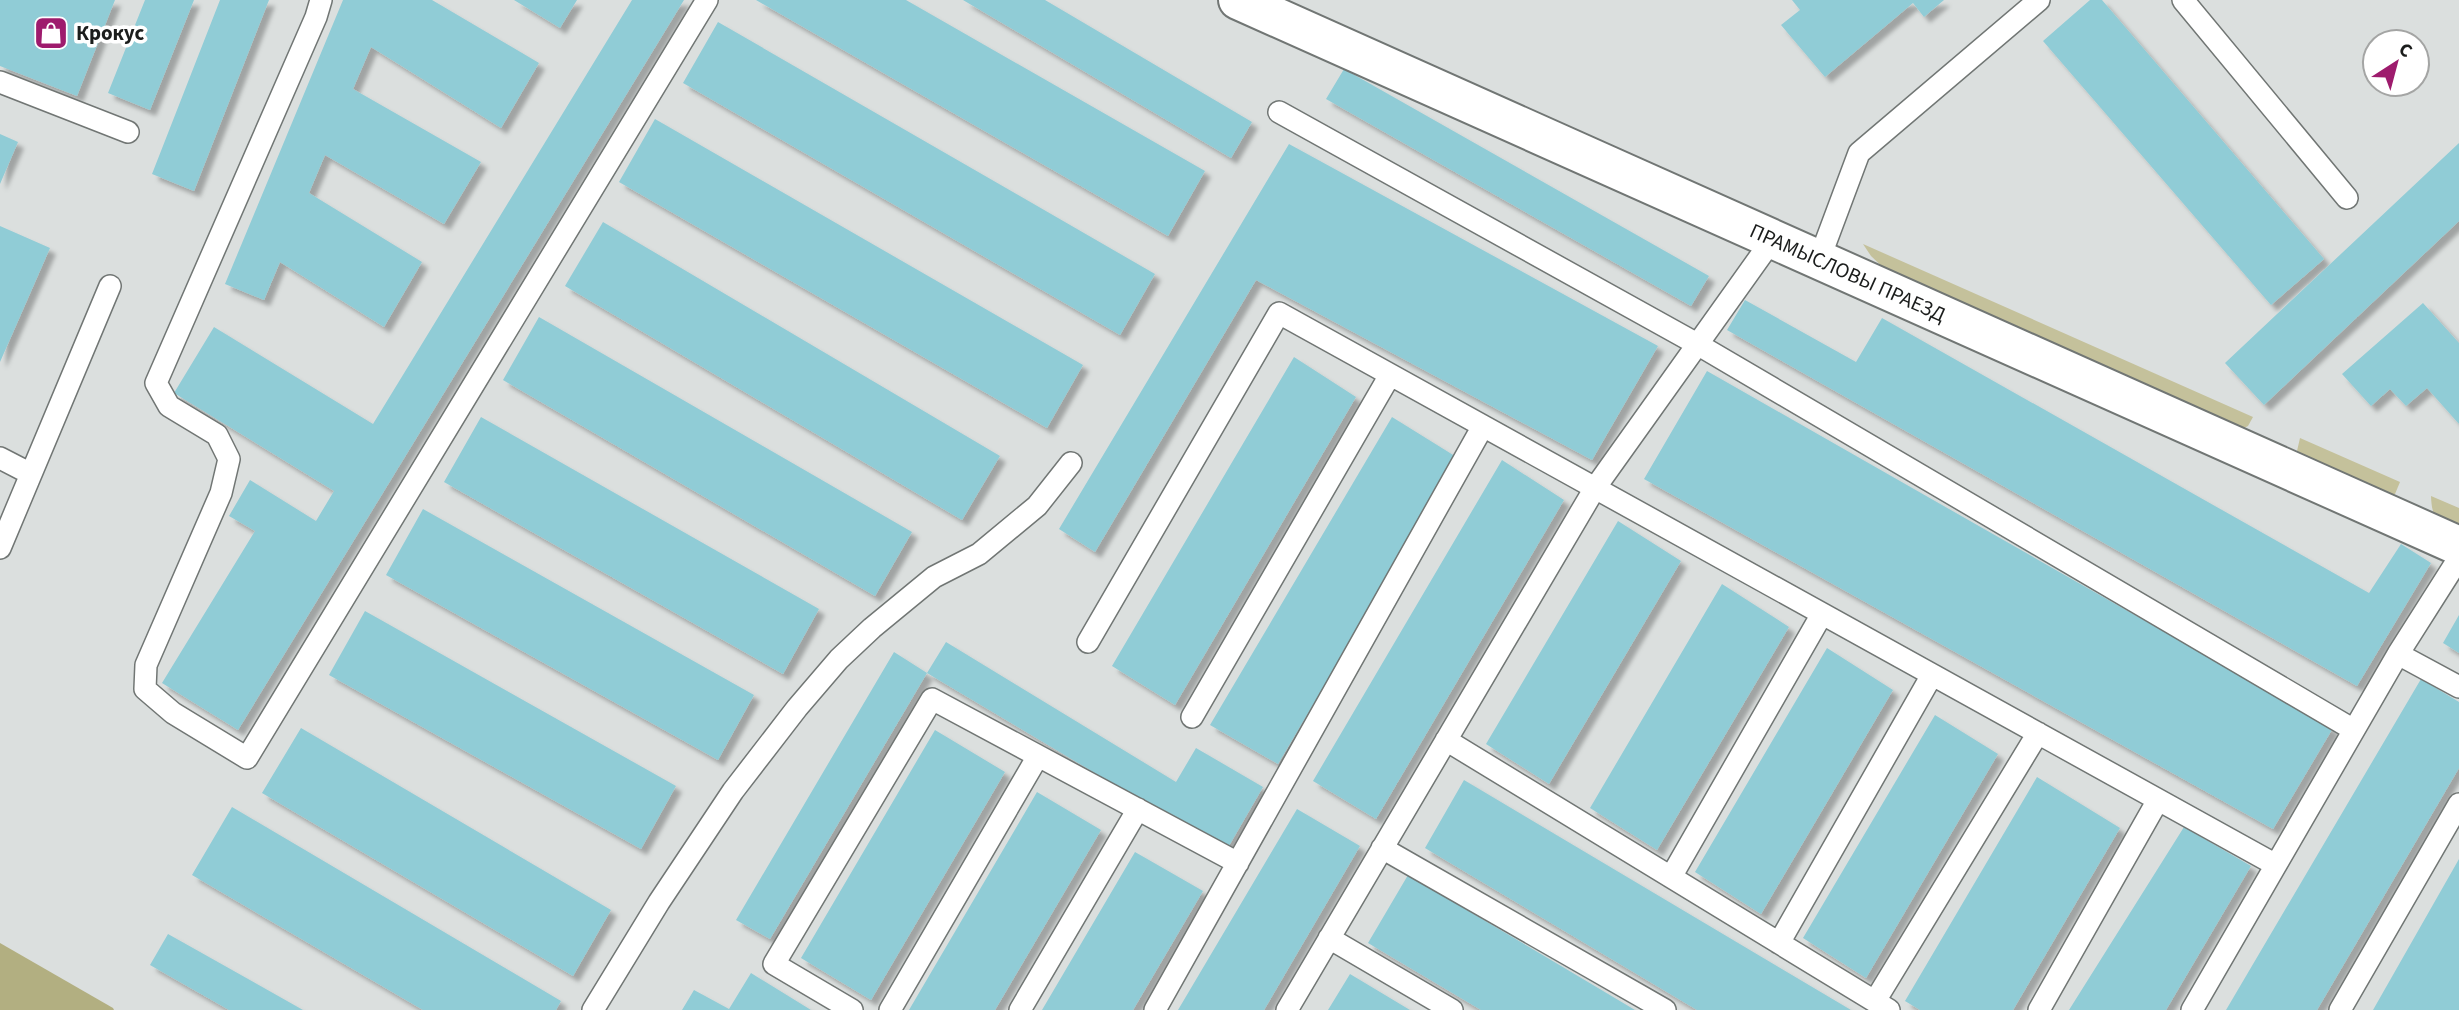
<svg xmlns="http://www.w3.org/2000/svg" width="2459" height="1010" viewBox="0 0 2459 1010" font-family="'Source Sans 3',sans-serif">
<defs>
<filter id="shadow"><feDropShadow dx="6" dy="6" stdDeviation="2" flood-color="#0004"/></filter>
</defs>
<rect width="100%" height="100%" fill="#dbdfde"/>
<path fill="#c4c19b" d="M1863 244 2253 417 2248 426 2238 431 1892 276 1871 256Z
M2300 438 2400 482 2395 494 2383 497 2301 460 2297 451Z
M2431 496 2459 508V531C2438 521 2432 521 2431 496Z"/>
<path fill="#b2af81" d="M0 943 113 1008 114 1010H0Z"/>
<path fill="#90ccd6" filter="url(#shadow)" d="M0 0H115L77 96 0 66Z
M145 0H194L150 110 108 93Z
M220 0H269L194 191 152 174Z
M343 0H432L539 63 501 128 371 47 353 89 481 162 444 224 325 155 309 193 422 262 384 327 280 262 264 300 225 284Z
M514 0H577L560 28Z
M632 0H684L238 730 162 683 255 531 229 516 250 480 316 521 334 491 174 393 214 327 373 424Z
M756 0H906L1205 171 1168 236Z
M963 0H1045L1252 122 1231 158Z
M1792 0H1944L1924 17 1913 3 1825 77 1781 25 1800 10Z
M2090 0H2102L2324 259 2271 305 2043 41Z
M718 22 1155 274 1120 335 683 83Z
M1344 69 1709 276 1691 306 1326 99Z
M655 119 1083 365 1047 428 619 182Z
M0 134 18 142 0 184Z
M2459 143V221L2264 405 2225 363Z
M1289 144 1658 346 1592 460 1256 280 1095 552 1059 529Z
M603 222 1000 456 962 520 565 286Z
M0 226 50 248 0 362Z
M1745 300 1856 362 1882 318 2369 593 2401 544 2431 563 2357 686 1727 330Z
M2423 303 2459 343V424L2427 388 2406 406 2390 389 2371 406 2342 374Z
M539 317 912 532 875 596 503 380Z
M1294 357 1356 397 1175 705 1112 666Z
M1707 371 2333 728 2273 829 1644 479Z
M481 417 819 609 783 674 444 482Z
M1392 417 1458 458 1278 764 1210 725Z
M1502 460 1564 500 1376 819 1313 781Z
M423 509 754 695 718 760 386 575Z
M1618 521 1681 561 1549 784 1486 744Z
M1722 584 1789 627 1657 850 1590 808Z
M365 611 676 786 641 849 329 675Z
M2459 615V653L2443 643Z
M946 642 1176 782 1196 748 1263 787 1226 851 927 673 770 939 736 920 894 652 927 673Z
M1827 648 1893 690 1761 914 1695 872Z
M2421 679 2459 702V768L2317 1010H2226Z
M1935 715 1998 754 1866 978 1803 938Z
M301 728 611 910 573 976 262 793Z
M935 730 1005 772 871 1000 801 958Z
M2037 777 2120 828 2013 1010H1920L1905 1001Z
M1464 780 1851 1010H1697L1425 848Z
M1037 792 1101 830 995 1010H909Z
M232 807 561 1001 556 1010H423L192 875Z
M1297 809 1360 846 1264 1010H1178Z
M2184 827 2251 866 2166 1010H2069Z
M1135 852 1203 891 1133 1010H1042Z
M2459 859V1010H2373Z
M1408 875 1635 1010H1481L1368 943Z
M168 934 303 1010H229L150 965Z
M751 973 811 1010H682L694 990 729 1009Z
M1350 974 1410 1010H1328Z"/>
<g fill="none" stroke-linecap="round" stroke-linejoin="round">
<g stroke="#717674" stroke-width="24">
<path id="lane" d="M321 0 316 17 156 383 169 406 217 435 229 459 221 493 146 665 145 689 173 713 247 758 707 0
M2183 0 2347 198
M0 82 128 132
M1279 112 1697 344 2354 730
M1819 260 1859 153 2039 0
M0 458 31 474
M0 548 110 286
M1088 642 1279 313 2276 865
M2398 654 2459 687
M1192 717 1390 375
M1446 740 1889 1010
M1382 848 1665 1010
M1671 877 1822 614
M1329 938 1452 1010
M1779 943 1932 675
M1875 1001 2038 733
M593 1010 659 902 733 791 797 708 839 659 872 628 934 577 979 554 1037 506 1071 463
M852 1010 774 964 932 699 1238 863
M890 1010 1038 756
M1020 1010 1138 809
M1155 1010 1483 426
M1287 1010 1595 488 1772 240
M2039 1010 2158 800
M2192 1010 2398 654 2459 558
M2340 1010 2459 804"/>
</g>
<g stroke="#717674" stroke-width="42">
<g id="street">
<path id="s1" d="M1238 0 2459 546"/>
</g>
</g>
<use href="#lane" stroke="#fff" stroke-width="21"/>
<use href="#street" stroke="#fff" stroke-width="38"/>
</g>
<defs>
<g id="shop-square" transform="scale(1.75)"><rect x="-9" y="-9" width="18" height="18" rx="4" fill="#9e1b6d" stroke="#fff"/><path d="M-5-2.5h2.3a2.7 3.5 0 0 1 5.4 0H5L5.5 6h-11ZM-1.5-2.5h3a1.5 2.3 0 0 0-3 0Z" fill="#fff"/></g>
</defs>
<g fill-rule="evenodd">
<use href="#shop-square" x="51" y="33"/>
</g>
<g text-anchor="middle" stroke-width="7" stroke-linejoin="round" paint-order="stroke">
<g font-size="21" font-weight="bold" fill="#1b1d1c" stroke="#fff" text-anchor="start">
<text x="76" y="40">Крокус</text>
</g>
<g font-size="21" fill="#1b1d1c" stroke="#fff">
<text dy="7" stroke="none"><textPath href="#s1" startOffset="668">ПРАМЫСЛОВЫ ПРАЕЗД</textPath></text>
</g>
</g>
<g transform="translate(2396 63) rotate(36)"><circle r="33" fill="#ffffff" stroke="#a4a5a4" stroke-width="2"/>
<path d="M0-5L12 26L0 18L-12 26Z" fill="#9e1b6d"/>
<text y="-10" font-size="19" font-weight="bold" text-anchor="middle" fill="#1b1d1c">С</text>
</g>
</svg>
